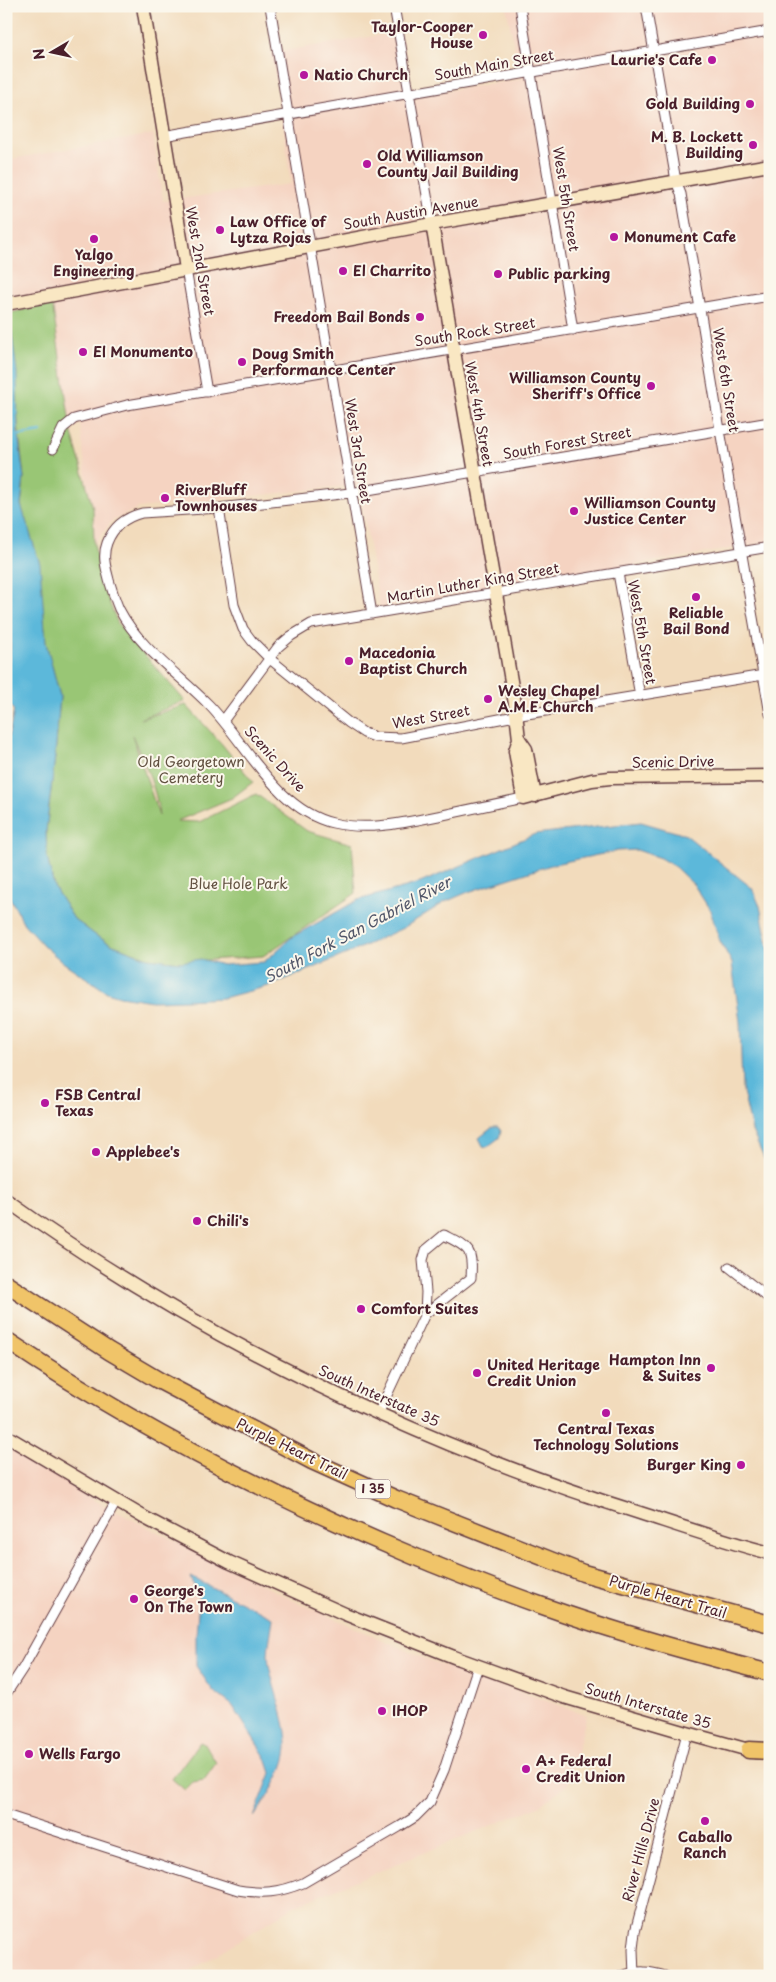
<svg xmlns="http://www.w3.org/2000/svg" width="776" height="1982" viewBox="0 0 776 1982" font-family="'Playpen Sans',sans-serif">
<rect width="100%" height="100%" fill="#fbf7ec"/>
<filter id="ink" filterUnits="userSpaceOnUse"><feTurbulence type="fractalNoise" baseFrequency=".02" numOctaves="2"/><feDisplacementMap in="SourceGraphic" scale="10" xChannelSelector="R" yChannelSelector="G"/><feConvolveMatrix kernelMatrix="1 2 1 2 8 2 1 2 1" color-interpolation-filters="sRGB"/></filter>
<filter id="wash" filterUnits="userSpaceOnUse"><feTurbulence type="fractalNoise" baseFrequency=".0096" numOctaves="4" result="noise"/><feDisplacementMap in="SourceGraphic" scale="20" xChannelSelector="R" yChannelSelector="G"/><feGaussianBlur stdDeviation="1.12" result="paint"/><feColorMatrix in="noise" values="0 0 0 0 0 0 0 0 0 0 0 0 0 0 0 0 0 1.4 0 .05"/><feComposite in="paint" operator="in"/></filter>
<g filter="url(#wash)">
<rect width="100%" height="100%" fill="#f2dbbc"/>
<path fill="#f5d3c1" d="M506 6H770V542L380 608 361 497 356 485 138 508 112 521 94 544 80 424 6 432V160L153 134 163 201 291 184 283 123 271 53 400 32 412 96 521 79Z
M6 1443 94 1500 292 1600 426 1659 587 1715 568 1784 539 1806 296 1905 182 1976H6Z"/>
<path fill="#99c674" stroke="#727250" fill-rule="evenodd" d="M52 303 71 430 93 508 94 544 102 584 118 624 185 701 140 719 186 705 221 743 253 782 232 798 177 821 199 822 256 794 307 831 352 844 356 893 263 956 180 962 148 958 113 945 98 937 74 919 54 887 47 857 46 831 55 757 60 696 46 643 43 608 32 541 21 505 24 478 6 314ZM132 735C143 761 157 788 159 816Z
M200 1742 206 1745 216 1763 204 1780 193 1782 185 1790 172 1779Z"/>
<path fill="#5cb8da" stroke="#536c82" d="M6 288 17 372 18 433 24 478 21 505 40 564 46 643 60 696 55 757 46 831 47 857 54 887 74 919 98 937 113 945 148 958 180 962 201 959 223 965 264 962 292 937 358 900 420 883 535 834 641 822 686 835 752 888 760 906 770 956V1172L752 1131 742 1088 740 1022 732 963 719 939 710 910 694 885 675 867 660 858 637 850 617 851 554 864 468 892 445 902 403 928 347 954 269 986 223 998 185 1000 152 1001 120 996 107 992 64 963 45 947 24 924 9 896 6 882V747L14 711 6 699 10 647V604L6 598Z
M493 1127H498L501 1131 499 1138 487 1147 483 1146 479 1138Z
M191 1577 273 1618C272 1630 268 1644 268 1656 270 1685 292 1728 286 1755 283 1773 265 1802 254 1817L271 1773 266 1758 232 1705 213 1691 196 1666V1635L199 1600Z"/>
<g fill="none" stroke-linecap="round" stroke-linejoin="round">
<path stroke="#5cb8da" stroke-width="2.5" d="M15 436 41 432"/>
</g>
</g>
<g filter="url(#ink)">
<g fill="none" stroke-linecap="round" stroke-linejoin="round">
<g stroke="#633b41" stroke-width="11">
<path id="street" d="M270 6C304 209 337 412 372 614
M394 6 432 224
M520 6 573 330
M646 6 676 181 681 194 720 430 770 714
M163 136 770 31
M186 269 207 392
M53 449 63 428 74 419 127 405 770 296
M219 508 234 605 243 629 252 641 270 659 349 723 364 733 375 737 401 738 515 716 770 674
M618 573 640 696
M223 721 278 647 291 636 311 624 770 547
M523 798C494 804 466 810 438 816 403 823 368 831 333 823 277 810 246 743 209 705 179 674 139 648 119 609 115 600 112 590 109 580 106 568 102 556 107 543 113 527 126 517 142 513L219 508 350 493 770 422
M729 1267 770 1299
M378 1414 425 1314 426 1292 423 1260 426 1250 444 1235C469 1248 473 1248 471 1278L425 1314
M6 1694 23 1668 116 1502
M6 1815 238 1890C264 1894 278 1893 303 1883L399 1827 415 1817 430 1802 444 1770 478 1666
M622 1976C638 1970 650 1971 665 1976
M634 1976 633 1949 635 1932 687 1733"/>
</g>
<g stroke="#633b41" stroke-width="15">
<path id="secondary" d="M143 6 186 269
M432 224 515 704 519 739 515 751 523 798 592 780 610 778 770 776
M6 304 432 224 770 165
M519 739 526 749 535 796
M6 1200C199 1338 414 1442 640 1513 683 1527 726 1542 770 1553
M6 1436 145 1518 229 1562 345 1614 459 1659 564 1697 687 1733 756 1752"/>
</g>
<g stroke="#633b41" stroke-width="19">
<path id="highway" d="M6 1284 109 1351 158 1380 312 1461 396 1499 583 1573 770 1624
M6 1340C136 1427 274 1498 418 1558 458 1574 499 1591 540 1605 615 1632 693 1653 770 1673
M749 1750 770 1751"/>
</g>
<use href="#street" stroke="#fff" stroke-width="9"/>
<use href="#secondary" stroke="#f9e7c3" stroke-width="12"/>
<use href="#highway" stroke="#f0c469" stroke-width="16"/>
</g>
</g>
<g fill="#b5179e" stroke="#fbf7ec" stroke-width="2">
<circle cx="483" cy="35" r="5"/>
<circle cx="712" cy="60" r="5"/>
<circle cx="304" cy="75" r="5"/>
<circle cx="750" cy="104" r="5"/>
<circle cx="753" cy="145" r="5"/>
<circle cx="367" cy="164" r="5"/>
<circle cx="220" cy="230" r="5"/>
<circle cx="614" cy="237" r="5"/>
<circle cx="94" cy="239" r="5"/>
<circle cx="343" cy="271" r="5"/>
<circle cx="498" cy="274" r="5"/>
<circle cx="420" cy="317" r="5"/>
<circle cx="83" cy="352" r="5"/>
<circle cx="242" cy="362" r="5"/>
<circle cx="651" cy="386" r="5"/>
<circle cx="165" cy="498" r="5"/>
<circle cx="574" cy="511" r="5"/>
<circle cx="696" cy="597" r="5"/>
<circle cx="349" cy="661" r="5"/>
<circle cx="488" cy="699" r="5"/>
<circle cx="45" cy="1103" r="5"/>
<circle cx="96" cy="1152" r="5"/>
<circle cx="197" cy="1221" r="5"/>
<circle cx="361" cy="1309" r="5"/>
<circle cx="711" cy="1368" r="5"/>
<circle cx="477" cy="1373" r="5"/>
<circle cx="606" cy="1413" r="5"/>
<circle cx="741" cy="1465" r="5"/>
<circle cx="134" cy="1599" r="5"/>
<circle cx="382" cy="1711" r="5"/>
<circle cx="29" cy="1754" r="5"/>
<circle cx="526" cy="1769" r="5"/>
<circle cx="705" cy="1821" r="5"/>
</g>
<g text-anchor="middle" stroke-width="4" stroke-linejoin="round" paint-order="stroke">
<rect fill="#fbf7ec" stroke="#7f6065" stroke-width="1" x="355.5" y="1479.5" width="35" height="19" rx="4"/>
<g font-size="12" font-weight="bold" fill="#4a1f2b">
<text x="373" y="1493">I 35</text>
</g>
<g font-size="14" font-weight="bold" fill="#4a1f2b" stroke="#fbf7ec" text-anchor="start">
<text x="473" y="32" text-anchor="end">Taylor-Cooper<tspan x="473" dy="16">House</tspan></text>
<text x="702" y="65" text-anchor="end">Laurie's Cafe</text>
<text x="314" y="80">Natio Church</text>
<text x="740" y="109" text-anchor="end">Gold Building</text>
<text x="743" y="142" text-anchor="end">M. B. Lockett<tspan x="743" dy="16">Building</tspan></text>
<text x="377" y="161">Old Williamson<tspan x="377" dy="16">County Jail Building</tspan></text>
<text x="230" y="227">Law Office of<tspan x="230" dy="16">Lytza Rojas</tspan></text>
<text x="624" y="242">Monument Cafe</text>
<text x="94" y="260" text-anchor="middle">Yalgo<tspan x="94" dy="16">Engineering</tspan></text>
<text x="353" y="276">El Charrito</text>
<text x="508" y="279">Public parking</text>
<text x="410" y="322" text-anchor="end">Freedom Bail Bonds</text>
<text x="93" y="357">El Monumento</text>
<text x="252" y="359">Doug Smith<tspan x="252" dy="16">Performance Center</tspan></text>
<text x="641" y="383" text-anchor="end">Williamson County<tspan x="641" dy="16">Sheriff's Office</tspan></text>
<text x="175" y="495">RiverBluff<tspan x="175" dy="16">Townhouses</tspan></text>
<text x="584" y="508">Williamson County<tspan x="584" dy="16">Justice Center</tspan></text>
<text x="696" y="618" text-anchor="middle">Reliable<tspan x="696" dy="16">Bail Bond</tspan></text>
<text x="359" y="658">Macedonia<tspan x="359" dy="16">Baptist Church</tspan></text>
<text x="498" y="696">Wesley Chapel<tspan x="498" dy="16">A.M.E Church</tspan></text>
<text x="55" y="1100">FSB Central<tspan x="55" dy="16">Texas</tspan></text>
<text x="106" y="1157">Applebee's</text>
<text x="207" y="1226">Chili's</text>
<text x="371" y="1314">Comfort Suites</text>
<text x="701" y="1365" text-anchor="end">Hampton Inn<tspan x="701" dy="16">&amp; Suites</tspan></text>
<text x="487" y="1370">United Heritage<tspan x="487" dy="16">Credit Union</tspan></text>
<text x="606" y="1434" text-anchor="middle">Central Texas<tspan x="606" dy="16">Technology Solutions</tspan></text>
<text x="731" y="1470" text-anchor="end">Burger King</text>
<text x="144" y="1596">George's<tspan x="144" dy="16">On The Town</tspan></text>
<text x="392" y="1716">IHOP</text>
<text x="39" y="1759">Wells Fargo</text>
<text x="536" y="1766">A+ Federal<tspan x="536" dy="16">Credit Union</tspan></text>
<text x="705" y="1842" text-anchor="middle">Caballo<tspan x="705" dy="16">Ranch</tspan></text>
</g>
<g font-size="14" fill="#4a1f2b" stroke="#fbf7ec">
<text transform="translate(494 65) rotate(-10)" y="5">South Main Street</text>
<text transform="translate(566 199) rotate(81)" y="5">West 5th Street</text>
<text transform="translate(411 213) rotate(-10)" y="5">South Austin Avenue</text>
<text transform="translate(200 261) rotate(80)" y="5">West 2nd Street</text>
<text transform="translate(475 332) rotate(-9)" y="5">South Rock Street</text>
<text transform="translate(726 380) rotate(81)" y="5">West 6th Street</text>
<text transform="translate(479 414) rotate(80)" y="5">West 4th Street</text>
<text transform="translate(567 443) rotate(-10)" y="5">South Forest Street</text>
<text transform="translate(358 451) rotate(81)" y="5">West 3rd Street</text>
<text transform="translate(473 583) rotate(-10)" y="5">Martin Luther King Street</text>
<text transform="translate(642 632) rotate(80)" y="5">West 5th Street</text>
<text transform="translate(431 717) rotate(-10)" y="5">West Street</text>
<text transform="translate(275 759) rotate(48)" y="5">Scenic Drive</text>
<text transform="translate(673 762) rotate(-1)" y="5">Scenic Drive</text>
<text transform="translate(379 1396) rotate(24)" y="5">South Interstate 35</text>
<text transform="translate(292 1449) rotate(26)" y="5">Purple Heart Trail</text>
<text transform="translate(668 1597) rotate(16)" y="5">Purple Heart Trail</text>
<text transform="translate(648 1706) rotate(16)" y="5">South Interstate 35</text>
<text transform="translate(641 1850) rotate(-75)" y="5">River Hills Drive</text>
</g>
<g font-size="14" fill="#625141" stroke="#fbf7ec">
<text x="191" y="767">Old Georgetown<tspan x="191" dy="16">Cemetery</tspan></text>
<text x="238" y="889">Blue Hole Park</text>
</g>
<g font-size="15" font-style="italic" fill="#505568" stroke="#fbf7ec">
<text transform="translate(358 930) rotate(-28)" y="5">South Fork San Gabriel River</text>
</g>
</g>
<rect width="776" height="1982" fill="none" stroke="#fbf7ec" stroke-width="25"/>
<g transform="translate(52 52) rotate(261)" stroke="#fbf7ec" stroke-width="4" paint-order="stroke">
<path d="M0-4L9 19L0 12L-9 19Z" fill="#4a1f2b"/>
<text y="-8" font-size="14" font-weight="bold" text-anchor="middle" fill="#4a1f2b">N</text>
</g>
</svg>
